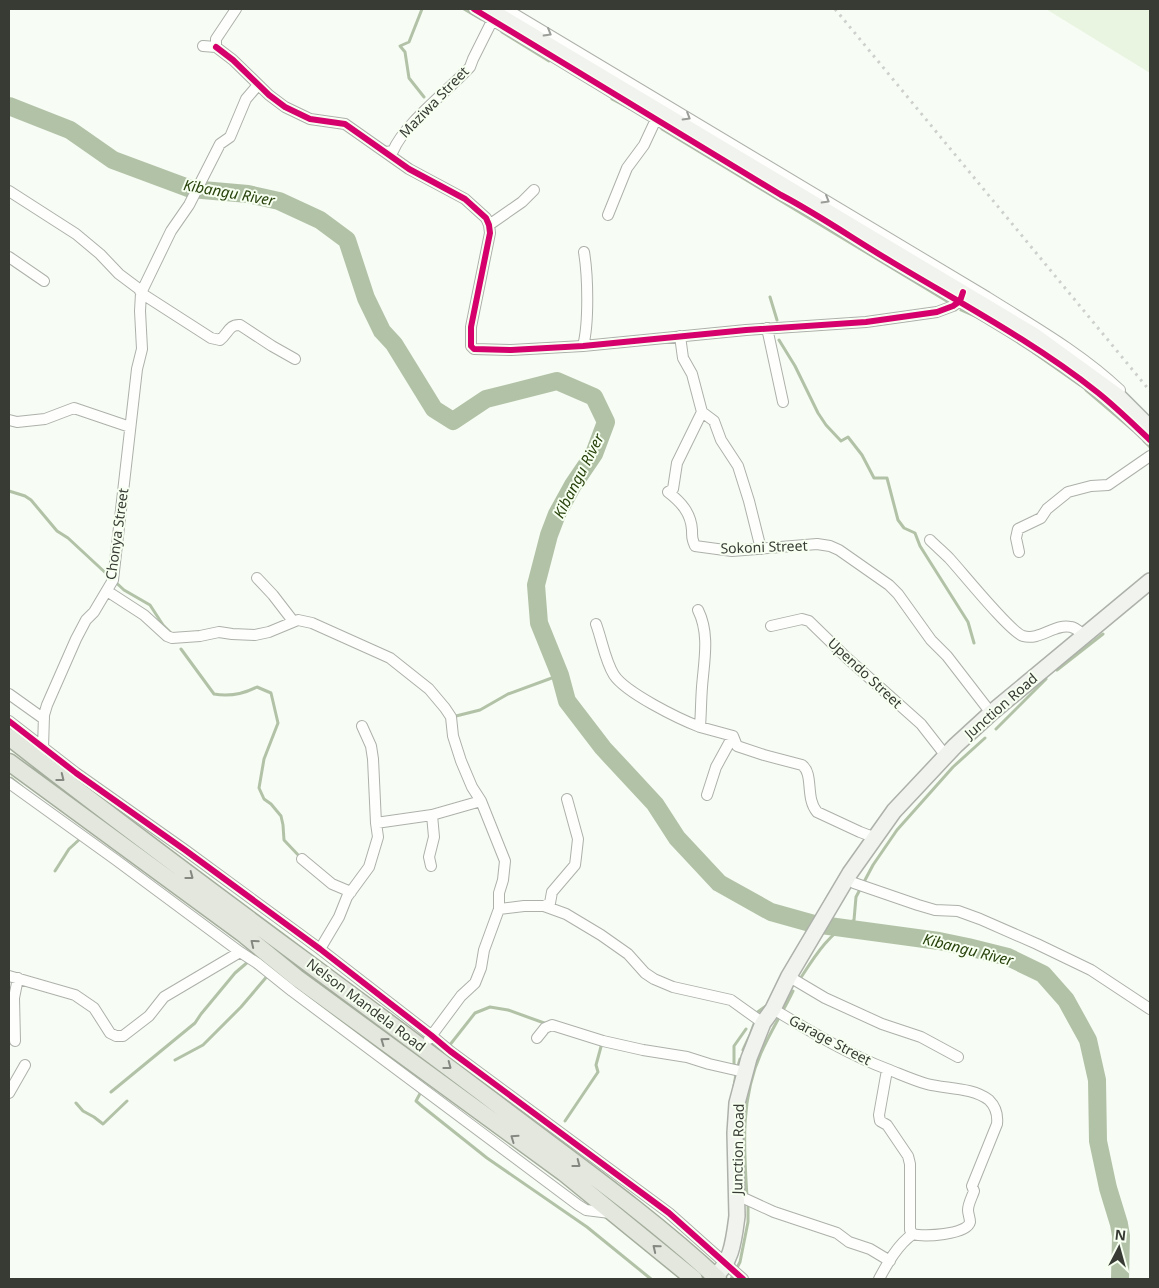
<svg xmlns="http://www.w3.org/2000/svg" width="1159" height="1288" viewBox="0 0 1159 1288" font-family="'Noto Sans',sans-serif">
<rect width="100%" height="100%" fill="#f7fcf4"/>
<path fill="#e9f5e1" d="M1046 9H1150V73Z"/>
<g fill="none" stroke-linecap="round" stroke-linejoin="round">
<path stroke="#b2c2a7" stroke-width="3" d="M422 9 409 42 400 46 405 52 409 78 424 97
M464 9 481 19
M502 32 549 61
M612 99 629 108
M662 129 950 303
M770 297 777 320
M961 310 977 317
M779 340 795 366 818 413 826 425 841 441 848 437 862 455 874 478H887L898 520 904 528 915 533 920 546 968 622 974 643
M1033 352 1080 385
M1086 390 1133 430
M1144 441 1150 447
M9 491 25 496 31 500 57 531 68 538 124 590 150 605 163 625 171 633
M181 649 214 694C229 697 243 694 257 687L271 693 278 723 264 759 259 788 264 799 271 804 281 816 283 825 284 840 301 858
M1057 670 1103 634
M452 717 480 710 508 694 560 675
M996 729 1046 679
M9 779 11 778 22 787
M55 871 69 849 81 838
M800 979C815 956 829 933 854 920L856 897 873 865 897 830 953 767 985 738
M755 1014 766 1006
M449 1046 475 1013 490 1007 508 1010 547 1024
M743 1050 750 1035 754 1024
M175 1060 203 1045 241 1007 269 974
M738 1066 740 1059
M733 1067 734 1064V1046L746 1029
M734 1086 736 1074
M422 1090 416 1101 423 1107 487 1158 587 1227 651 1279
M111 1092 195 1023 201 1014 235 973 249 961
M76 1103 83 1111 94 1117 103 1124 127 1101
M565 1121 598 1072 596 1065 602 1043
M747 1197C744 1148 740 1100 761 1053 770 1032 783 1012 793 991
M731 1279 740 1262 748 1222V1203"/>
<path stroke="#b2c2a7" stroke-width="18" d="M9 106 70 130 113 160 191 189 248 194 279 201 320 220 347 240 366 298 382 331 394 344 434 409 453 421 486 399 557 381 594 397 606 422 594 454 573 485 557 514 549 535 536 585 539 623 560 675 567 701 603 748 655 804 677 838 719 883 771 912 814 924 939 941 968 947 1008 957 1043 974 1066 1000 1088 1040 1097 1080 1098 1141 1108 1188 1119 1224 1121 1236 1120 1279"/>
<g stroke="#adb1aa" stroke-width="12">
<path id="street" d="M474 9 781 195C819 215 855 240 892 262 960 303 1034 342 1097 392 1116 407 1133 424 1150 440
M506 9 987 297C1033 326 1081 353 1120 390
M203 46 216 47
M216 47 233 60 269 95 285 107 310 119 345 124 409 169 465 199 486 218 489 225 490 233 471 327V346L474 349 511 350 583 346 746 330 866 322 937 312 953 306 960 301 963 292
M216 47V39L236 9
M386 152 393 151C404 124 449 90 470 67L473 59 492 21
M9 191 76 234 100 254 119 274 139 289 141 293 211 338 220 340C228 334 229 324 240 325L272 346 295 359
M608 215 627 168 644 145 658 115
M489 225 522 202 534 190
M9 257 44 281
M767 328 783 402
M680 336 683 358 692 374 702 412 677 463 673 489 668 492C681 502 691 513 692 530 692 537 692 539 695 546L732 551 817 544 830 546 839 550 889 585 898 594 931 640 947 656 991 713
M583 346C589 323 588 276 584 252
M702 412 714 421 721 440 738 466 749 501 761 549
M9 420 17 422 45 419 74 408 130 427
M930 540C936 546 943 552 949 558 962 572 1010 632 1023 636 1040 641 1055 623 1071 627 1076 628 1080 632 1084 635
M1019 552 1016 538 1018 529 1041 518 1047 509 1068 492 1091 486 1108 485 1150 456
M257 578 273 595 293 621
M107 591 144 615 167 636 172 638 200 636 219 632 232 634 255 635 269 632 298 620 312 623 390 658 429 689 445 708 451 717 453 736 461 761 472 787 481 801 505 861 503 880 499 893V909L484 950 481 968 475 983 461 996 429 1039
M698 610C710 634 704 661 702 687 701 700 701 713 700 727
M596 624C602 640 605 661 614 675 626 693 679 719 700 727 711 730 722 733 733 736L737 746 764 755 802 765C814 774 805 798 817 812L860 832 876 838
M771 626 802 619 809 621 847 658 921 724 946 756
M9 694 44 719
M9 721 76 773 185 850 320 949 431 1035 450 1051 669 1213 743 1279
M40 753 43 748 44 715 47 705 76 639 86 620 94 612 113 580 137 369 142 349 140 311 141 293 171 231 189 205 220 144 230 137 246 99 258 85
M9 783 116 860 240 952 257 963 292 991 578 1205 586 1210 610 1213
M707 795 716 767 733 736
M376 823 432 815 481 801
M302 859 332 884 351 892
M431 866 429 857 434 837 432 815
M854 883 918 905 935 910 958 911 980 919 1037 944 1091 970 1150 1009
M544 906 550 903 552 892 575 865 576 857 578 839 567 799
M499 909 524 906H544L566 914 601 935 628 954 645 973 654 979 673 987 731 1000 763 1023
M320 949 339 917 347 897 369 867 378 837 376 823 373 759 371 746 362 726
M9 976 75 995 94 1008 110 1033 116 1036H123L149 1016 164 997 240 952
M793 979 825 998 882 1024 921 1037 958 1057
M773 1009C810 1031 847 1054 887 1069 900 1074 913 1080 927 1084 946 1089 972 1087 989 1100 996 1107 998 1115 997 1124L972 1186 974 1191C972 1197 968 1204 968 1210 968 1214 970 1218 970 1222 967 1235 923 1237 913 1234L910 1230V1164L908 1156 887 1125 880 1121 879 1115 887 1070
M537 1038 545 1028 552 1025 603 1041 643 1050 687 1057 709 1064 744 1072
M15 1041 14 998 18 978
M9 1093 25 1065
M737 1195 774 1212 837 1233 849 1242 870 1249 890 1261
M879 1279C887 1264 898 1244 913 1234"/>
</g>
<g stroke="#adb1aa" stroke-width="18">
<path id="secondary" d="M488 9 1035 336 1119 397 1150 428
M712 1279C732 1264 734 1239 737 1216L735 1133 737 1103 749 1058 763 1023 773 1009 789 976 850 873 894 811 955 746 991 713 1150 581"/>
</g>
<g stroke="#a5ae9d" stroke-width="19">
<path id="primary" d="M9 737C168 862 332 979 493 1101 569 1159 648 1214 718 1279
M9 762 242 933 297 978 564 1173 694 1279"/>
</g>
<use href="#street" stroke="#fefffd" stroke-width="10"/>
<use href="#secondary" stroke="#f0f3ee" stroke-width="15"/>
<use href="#primary" stroke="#e3e7de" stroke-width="16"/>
<path stroke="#ced0cd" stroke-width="3" stroke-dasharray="2.5 5" stroke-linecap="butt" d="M835 9 1150 391"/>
<g stroke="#f6fff0" stroke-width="9">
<path id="cycleway" d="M474 9 781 195C819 215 855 240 892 262 960 303 1034 342 1097 392 1116 407 1133 424 1150 440
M216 47 233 60 269 95 285 107 310 119 345 124 409 169 465 199 486 218 489 225 490 233 471 327V346L474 349 511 350 583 346 746 330 866 322 937 312 953 306 960 301 963 292
M9 721 76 773 185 850 320 949 431 1035 450 1051 669 1213 743 1279"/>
</g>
<use href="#cycleway" stroke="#d6006c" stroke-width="6"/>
</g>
<defs><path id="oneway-chevron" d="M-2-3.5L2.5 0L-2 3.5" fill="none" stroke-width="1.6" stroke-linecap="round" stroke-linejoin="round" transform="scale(1.25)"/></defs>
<g stroke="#9a9d98">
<use href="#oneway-chevron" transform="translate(548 33) rotate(30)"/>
<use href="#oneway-chevron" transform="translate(687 117) rotate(31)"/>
<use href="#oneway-chevron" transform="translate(826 200) rotate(30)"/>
</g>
<g stroke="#848880">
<use href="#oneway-chevron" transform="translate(61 778) rotate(38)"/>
<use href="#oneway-chevron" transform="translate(190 876) rotate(37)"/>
<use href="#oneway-chevron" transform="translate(254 943) rotate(-141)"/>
<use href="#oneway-chevron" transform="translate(384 1041) rotate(-144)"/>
<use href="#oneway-chevron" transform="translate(448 1066) rotate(37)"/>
<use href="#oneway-chevron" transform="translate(514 1138) rotate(-145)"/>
<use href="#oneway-chevron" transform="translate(577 1164) rotate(37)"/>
<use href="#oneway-chevron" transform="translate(656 1248) rotate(-141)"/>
</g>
<g text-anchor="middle" stroke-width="4" stroke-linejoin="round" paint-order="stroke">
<g font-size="14" fill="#373b34" stroke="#f6fff0">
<text transform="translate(434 102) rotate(-46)" y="5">Maziwa Street</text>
<text transform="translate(117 534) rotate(-82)" y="5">Chonya Street</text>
<text transform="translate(764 547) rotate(-2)" y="5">Sokoni Street</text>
<text transform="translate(865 673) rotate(43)" y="5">Upendo Street</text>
<text transform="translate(1001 706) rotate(-41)" y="5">Junction Road</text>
<text transform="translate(366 1005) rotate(37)" y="5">Nelson Mandela Road</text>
<text transform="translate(830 1040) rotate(28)" y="5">Garage Street</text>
<text transform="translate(738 1149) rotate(-89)" y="5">Junction Road</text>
</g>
<g font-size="15" font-style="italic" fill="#28420c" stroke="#f6fff0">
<text transform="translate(229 193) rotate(10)" y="5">Kibangu River</text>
<text transform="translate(579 476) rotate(-63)" y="5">Kibangu River</text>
<text transform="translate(968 950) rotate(14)" y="5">Kibangu River</text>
</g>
</g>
<rect width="1159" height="1288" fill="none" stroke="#373b34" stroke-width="20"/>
<g transform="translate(1119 1248) rotate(6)" stroke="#f6fff0" stroke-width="4" paint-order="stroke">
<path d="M0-4L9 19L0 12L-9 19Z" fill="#373b34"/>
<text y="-8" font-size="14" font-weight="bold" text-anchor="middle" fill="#373b34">N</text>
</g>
</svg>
